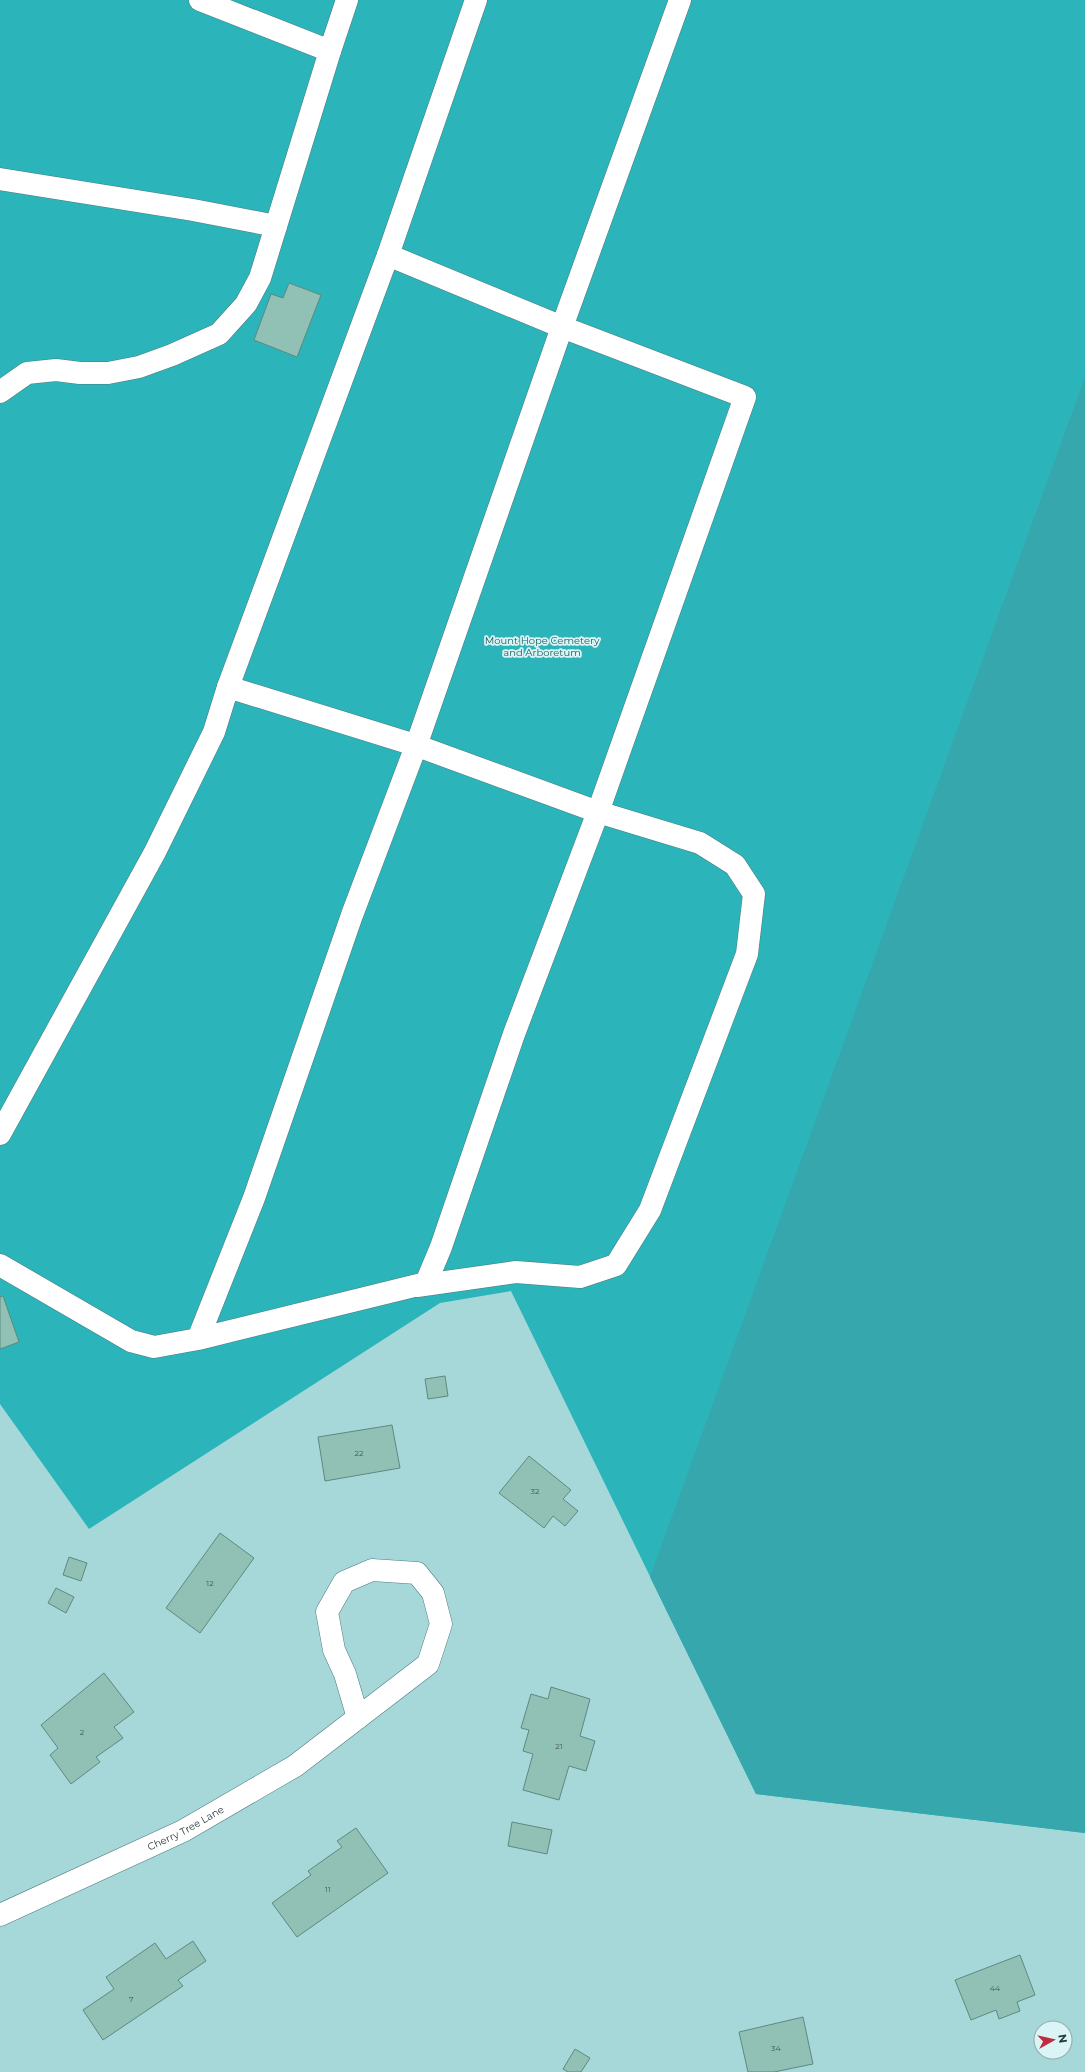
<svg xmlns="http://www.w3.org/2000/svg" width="1085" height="2072" viewBox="0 0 1085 2072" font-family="Montserrat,sans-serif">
<rect width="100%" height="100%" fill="#a6d8da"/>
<path fill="#2bb4ba" d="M0 0H1085V1833L756 1794 511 1291 440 1303 89 1529 0 1404Z"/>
<path fill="#36a8ad" d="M1085 377V1833L756 1794 650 1577Z"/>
<path fill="#91c0b5" stroke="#5d8a80" d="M289 283 321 295 297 357 254 340 271 294 283 298Z
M3 1296 19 1342 0 1349V1297Z
M445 1376 448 1396 428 1399 425 1379Z
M392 1425 400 1468 325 1481 318 1437Z
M529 1456 571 1490 563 1499 578 1511 565 1526 553 1516 544 1528 499 1493Z
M220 1533 254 1558 200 1633 166 1608Z
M69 1557 87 1563 81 1581 63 1575Z
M56 1588 74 1597 66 1613 48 1603Z
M104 1673 134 1712 114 1727 123 1738 96 1757 100 1762 71 1784 50 1755 58 1748 41 1725Z
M551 1687 590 1699 580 1736 595 1741 586 1771 569 1766 559 1800 523 1790 533 1754 523 1751 529 1730 521 1728 531 1694 548 1699Z
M512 1822 552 1830 547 1854 508 1846Z
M356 1828 388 1873 297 1937 272 1903 311 1875 308 1871 342 1847 337 1841Z
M193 1941 206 1961 178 1980 183 1986 103 2040 83 2010 114 1989 106 1977 155 1943 166 1959Z
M1020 1955 1035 1995 1017 2002 1020 2011 999 2019 996 2010 971 2020 955 1980Z
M803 2017 813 2064 774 2072H748L739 2032Z
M575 2049 590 2058 581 2072H568L563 2069Z"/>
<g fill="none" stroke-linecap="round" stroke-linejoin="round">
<g stroke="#4d7c7e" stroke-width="23">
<g id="minor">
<path d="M200 0 330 51 347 0"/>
<path d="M0 179 193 210 276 226"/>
<path d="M388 255 562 327 680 0"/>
<path d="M0 392 27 373 56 370 80 373H108L139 367 172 355 219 334 246 304 260 278 330 51"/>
<path d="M228 687 388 255 476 0"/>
<path d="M0 1134 155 852 214 732 228 687 415 745 598 812 700 843 735 865 754 894 747 954 650 1210 616 1265 580 1277 516 1272 417 1286"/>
<path d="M0 1265 131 1341 154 1347 198 1339 426 1283 441 1247 514 1034 598 812 745 397 562 327 416 746 352 915 254 1198 198 1339"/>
<path id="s1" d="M0 1915 183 1831 295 1766 428 1664 441 1624 433 1593 417 1573 372 1570 344 1582 327 1612 334 1650 345 1674 358 1718"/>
</g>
</g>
<use href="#minor" stroke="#fff" stroke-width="22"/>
</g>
<g text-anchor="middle" stroke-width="3.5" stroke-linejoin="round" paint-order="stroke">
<g font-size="8" fill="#415c5a">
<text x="359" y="1456">22</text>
<text x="535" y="1494">32</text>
<text x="210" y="1586">12</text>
<text x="82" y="1735">2</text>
<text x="559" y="1749">21</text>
<text x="328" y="1892">11</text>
<text x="995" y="1991">44</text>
<text x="131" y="2002">7</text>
<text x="776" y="2051">34</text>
</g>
<g font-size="10" fill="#235f62" stroke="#dbf4f5">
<text x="542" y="644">Mount Hope Cemetery<tspan x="542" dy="12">and Arboretum</tspan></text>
</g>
<g font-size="10" fill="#263a3b" stroke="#dbf4f5">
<text dy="4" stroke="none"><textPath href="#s1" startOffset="205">Cherry Tree Lane</textPath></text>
</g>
</g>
<g transform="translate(1053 2040) rotate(82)"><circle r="19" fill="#dbf4f5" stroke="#93aaab"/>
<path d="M0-3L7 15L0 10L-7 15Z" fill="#be2d3f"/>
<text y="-6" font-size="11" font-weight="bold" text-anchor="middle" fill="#263a3b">N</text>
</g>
</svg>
